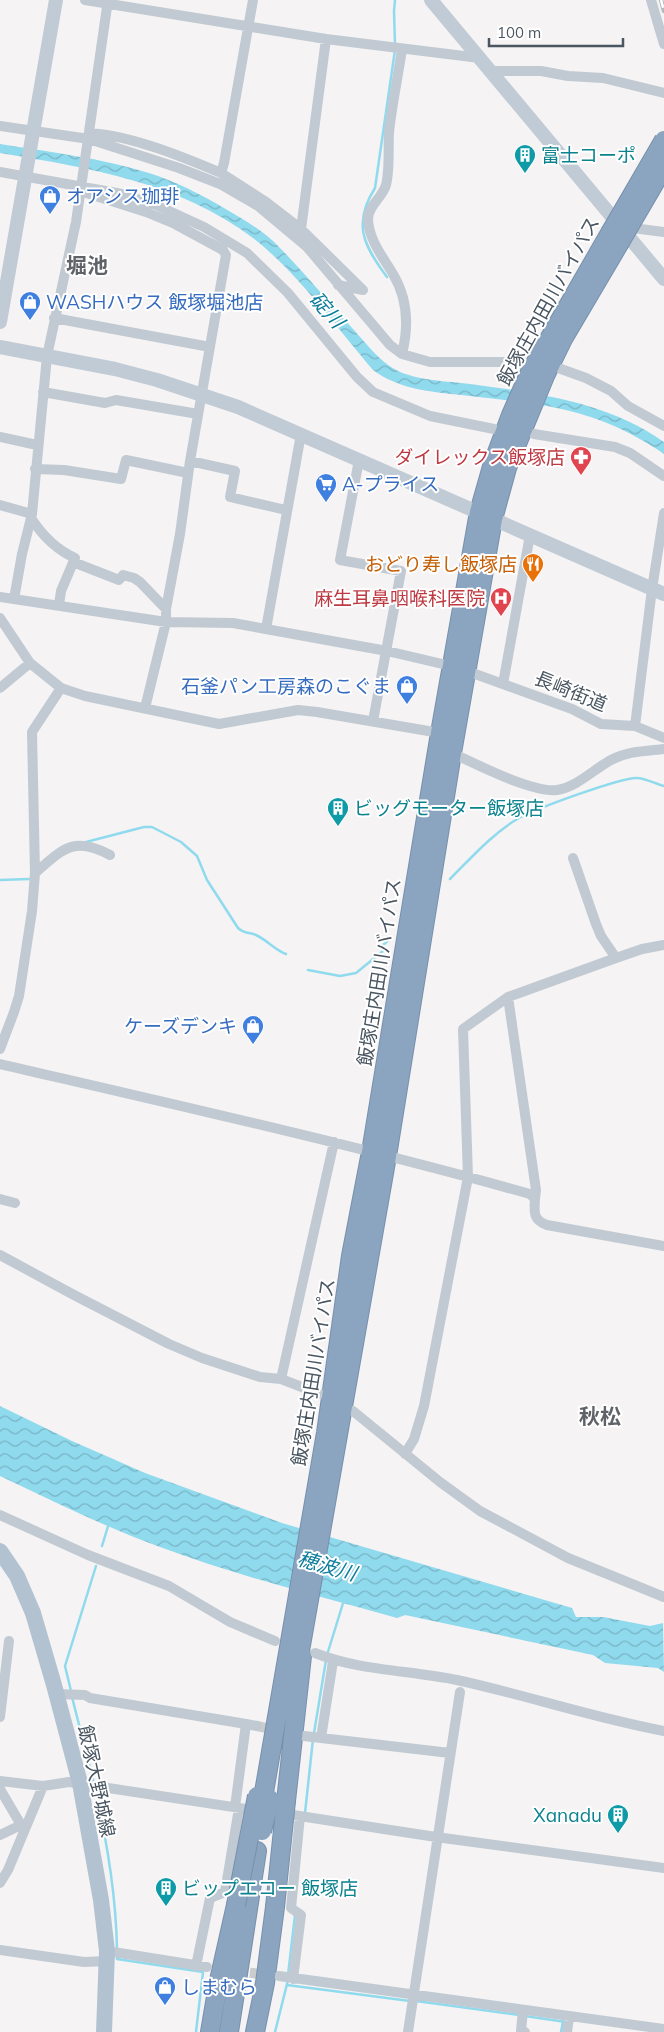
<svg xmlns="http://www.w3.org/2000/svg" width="664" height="2032" viewBox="0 0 664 2032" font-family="Mulish,'Noto Sans JP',sans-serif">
<defs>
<pattern id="water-waves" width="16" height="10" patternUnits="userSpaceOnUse" patternTransform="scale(1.25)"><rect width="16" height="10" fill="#90daee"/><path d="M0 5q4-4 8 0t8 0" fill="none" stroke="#78b4c4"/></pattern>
</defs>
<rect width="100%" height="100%" fill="#f5f3f3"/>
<path fill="url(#water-waves)" d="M0 144C50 152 100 158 149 173 175 181 200 194 224 208 243 219 264 231 279 247 305 273 328 302 353 329 366 343 379 361 396 370 418 381 447 381 470 384 537 393 608 402 664 442V454C656 448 647 443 638 438 583 407 532 403 470 396 436 392 401 391 373 370 337 328 296 271 253 238 179 182 89 168 0 153Z
M0 1406 72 1441 145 1473 282 1523 572 1608 576 1617H603L650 1626 663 1623 664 1672 658 1668 605 1663 593 1655 405 1615 397 1618C318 1596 238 1576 160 1547 105 1527 53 1501 0 1476Z"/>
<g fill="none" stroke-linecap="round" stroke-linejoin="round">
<path stroke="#90daee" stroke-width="2.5" d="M395 0 394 11 395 44
M387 277C364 246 352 224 375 188L395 50
M86 842 144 827H152L181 842 197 856 207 880 238 928C244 934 249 932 256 935 267 940 275 950 286 954
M450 879C471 858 493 833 519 818 535 809 624 776 638 778 647 779 656 784 664 786
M0 880 29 879
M308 970 340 976 356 973 383 951V945L391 938
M102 1546 109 1523
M327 1655 344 1600
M71 1691 65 1666 96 1566
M72 1697 94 1784
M314 1733 326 1660
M95 1789C107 1841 116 1895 117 1949
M305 1813 313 1739
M117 1955V1959L203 1972 196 2032
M288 1975 295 1915
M287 1985 410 2001
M416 2001 520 2015
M525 2016 566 2022
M275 2032 288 1980
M561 2032 563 2021"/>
<path stroke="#caccce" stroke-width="10" stroke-dasharray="10 5" stroke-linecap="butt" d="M257 1726 298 1735
M235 1971 270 1975"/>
<g stroke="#7690ad" stroke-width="20">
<path id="highway" d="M297 1668 387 1156 452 753 493 519 507 468 545 376 563 339 619 244
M263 1798 326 1433 351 1256 371 1152 440 733 479 512 493 463 511 415 529 374 610 233
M286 1801 302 1656
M210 2032 218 1985 236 1905
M229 2032 257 1851
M255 2032 265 1983 275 1907"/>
</g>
<path stroke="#c1cad2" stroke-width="10" d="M85 0 326 39 480 58
M651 0 664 44
M492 71H541L568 76 603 78 664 93
M0 126 89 139 179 168 220 184 258 206 307 247 390 345 402 354 430 362H523
M90 133C132 136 181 156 221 173L224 163 253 0
M0 172 122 194 156 205 204 227 247 253 288 293 357 377 373 392 430 416 494 429
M221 173 266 202 301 229 363 290 338 285
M80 191 146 212 175 224 223 250 226 255 190 461 180 534 166 609V622L145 708
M625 227 664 232
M301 229 326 39
M54 318 210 347
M402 354C409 326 408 299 393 274 383 257 368 239 368 218 369 205 382 198 386 185 390 170 388 148 389 132 392 104 398 77 402 49
M561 369 586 378 611 391 628 406 664 426
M43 392 105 403 116 400 198 414
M534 434 615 447 630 453 664 476
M0 437 37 445
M359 460 340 560 401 571 373 721
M190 461 235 471 230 497 286 510
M35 469 64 470 121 479 126 460 188 473
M0 505 32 514
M31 518C42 535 57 550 75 558L61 591 59 605
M73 562 119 580 123 575 134 578 140 582 166 609
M0 597 166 622 233 623 387 651 451 666
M14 599 22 554 32 514 47 356 76 222 108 0
M0 618 30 663 61 688 85 696 219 724 298 710 317 712 440 733 442 737
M266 629 301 434
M467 671 572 709 601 724 635 726 664 738
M503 684 530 535
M0 688 30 663
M635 726 652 589 664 513
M450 749 452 753C476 764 532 793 557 790 577 787 594 769 611 760 628 751 646 751 664 749
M573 858 596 924 601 936 616 958
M35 873C62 850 73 835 110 855
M508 997 536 1190 535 1199
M0 1049 14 1012 19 996 32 911 35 873 32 732 61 688
M0 1064C177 1105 355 1145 530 1194L535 1199C534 1212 533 1220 547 1225L664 1246
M0 1199 15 1203
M0 1255 74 1295 169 1344 202 1358 260 1377 281 1379 320 1394
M281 1379 334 1142
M353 1411 440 1482 480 1511 568 1558 664 1597
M405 1454 414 1439 424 1406 468 1177 463 1029 508 997 616 958 642 949 664 945
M0 1515 88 1555 169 1586 230 1622 275 1641
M315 1653C360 1671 410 1670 457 1680 526 1695 594 1718 664 1731
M57 1694 85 1695 90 1698 246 1724
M0 1717 9 1641
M304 1736 450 1753
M321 1738 333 1661
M0 1781 43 1786 69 1782 259 1811
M0 1789 24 1830
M235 1807 246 1724 257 1726
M280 1813 436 1837 664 1868
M0 1835 21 1825
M0 1883 8 1870 43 1786
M0 1950 84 1962 108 1961
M107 1951 207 1967
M196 1966 210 1898 225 1892 239 1808
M279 1976 664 2029
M293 1979 301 1915 291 1908 300 1816
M523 2010 521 2031 525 2032
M408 2032 460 1692
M567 2032 569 2017"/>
<path stroke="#c1cbd6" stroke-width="14" d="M431 0 664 279
M0 322 56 0
M0 347 115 369 157 380 238 407 664 594"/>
<path stroke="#b3c2d1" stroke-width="16" d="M0 1551 17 1576 33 1613 54 1685 80 1783 101 1900 107 1951 104 2032"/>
<use href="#highway" stroke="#8ba5c1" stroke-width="18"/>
<g stroke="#b5b8bd" stroke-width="4.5">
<path id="rail" d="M661 0 664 11"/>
</g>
<use href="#rail" stroke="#fff" stroke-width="2.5" stroke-dasharray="8" stroke-linecap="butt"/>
<g stroke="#7690ad" stroke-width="20" stroke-linecap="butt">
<path id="highway-bridge" d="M610 233 664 140
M619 244 664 167
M262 1831 270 1799
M236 1905 257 1796
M275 1907 286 1801"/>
</g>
<use href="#highway-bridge" stroke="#8ba5c1" stroke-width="18"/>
</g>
<defs>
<g id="building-pin" transform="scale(1.125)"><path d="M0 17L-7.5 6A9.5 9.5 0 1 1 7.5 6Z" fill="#0f9aa8" stroke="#fff"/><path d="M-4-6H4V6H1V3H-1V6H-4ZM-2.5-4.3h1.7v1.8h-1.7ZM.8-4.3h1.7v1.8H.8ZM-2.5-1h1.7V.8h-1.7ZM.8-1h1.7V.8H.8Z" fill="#fff"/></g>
<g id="shop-pin" transform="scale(1.125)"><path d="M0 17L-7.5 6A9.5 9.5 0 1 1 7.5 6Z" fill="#3f7fe0" stroke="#fff"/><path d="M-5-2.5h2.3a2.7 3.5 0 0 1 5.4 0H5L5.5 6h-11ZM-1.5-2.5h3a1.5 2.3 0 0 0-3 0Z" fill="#fff"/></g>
<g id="pharmacy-pin" transform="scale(1.125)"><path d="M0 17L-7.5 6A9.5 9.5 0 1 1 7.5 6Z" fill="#e0444e" stroke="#fff"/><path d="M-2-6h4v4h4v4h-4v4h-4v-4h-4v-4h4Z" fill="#fff"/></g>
<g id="supermarket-pin" transform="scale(1.125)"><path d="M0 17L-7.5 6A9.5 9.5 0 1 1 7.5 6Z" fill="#3f7fe0" stroke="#fff"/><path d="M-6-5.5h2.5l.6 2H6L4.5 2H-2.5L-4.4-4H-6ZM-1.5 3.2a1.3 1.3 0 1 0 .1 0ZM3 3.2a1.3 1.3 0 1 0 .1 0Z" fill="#fff"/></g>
<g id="restaurant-pin" transform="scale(1.125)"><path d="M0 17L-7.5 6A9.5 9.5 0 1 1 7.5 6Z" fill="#e8710a" stroke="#fff"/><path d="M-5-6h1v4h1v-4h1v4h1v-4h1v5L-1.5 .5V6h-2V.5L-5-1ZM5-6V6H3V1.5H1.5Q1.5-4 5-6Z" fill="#fff"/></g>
<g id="hospital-pin" transform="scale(1.125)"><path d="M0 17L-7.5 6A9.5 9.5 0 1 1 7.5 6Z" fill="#e0444e" stroke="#fff"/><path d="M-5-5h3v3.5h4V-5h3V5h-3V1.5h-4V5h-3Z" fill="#fff"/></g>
</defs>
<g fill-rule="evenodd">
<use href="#building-pin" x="525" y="155"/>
<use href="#shop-pin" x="50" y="196"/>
<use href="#shop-pin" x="30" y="302"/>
<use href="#pharmacy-pin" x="581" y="457"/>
<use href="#supermarket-pin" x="326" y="484"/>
<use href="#restaurant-pin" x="533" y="564"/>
<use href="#hospital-pin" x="501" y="598"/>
<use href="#shop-pin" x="407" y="686"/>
<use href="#building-pin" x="338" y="808"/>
<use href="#shop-pin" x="253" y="1026"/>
<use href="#building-pin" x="618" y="1815"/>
<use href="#building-pin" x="166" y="1888"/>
<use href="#shop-pin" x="165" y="1987"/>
</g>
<g text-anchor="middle" stroke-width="4" stroke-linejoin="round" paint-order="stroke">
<g font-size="19" fill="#0d838f" stroke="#fff" text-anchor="start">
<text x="541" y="162">富士コーポ</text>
<text x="354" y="815">ビッグモーター飯塚店</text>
<text x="602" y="1822" text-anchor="end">Xanadu</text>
<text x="182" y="1895">ビップエコー 飯塚店</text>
</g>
<g font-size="19" fill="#366cbe" stroke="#fff" text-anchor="start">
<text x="66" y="203">オアシス珈琲</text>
<text x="46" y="309">WASHハウス 飯塚堀池店</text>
<text x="342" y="491">A-プライス</text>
<text x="391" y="693" text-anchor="end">石釜パン工房森のこぐま</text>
<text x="237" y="1033" text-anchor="end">ケーズデンキ</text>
<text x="181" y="1994">しまむら</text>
</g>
<g font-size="19" fill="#4a5661" stroke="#fff">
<text transform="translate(548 301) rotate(-61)" y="7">飯塚庄内田川バイパス</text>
<text transform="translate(571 691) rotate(22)" y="7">長崎街道</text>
<text transform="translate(379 972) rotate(-81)" y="7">飯塚庄内田川バイパス</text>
<text transform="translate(313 1372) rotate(-81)" y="7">飯塚庄内田川バイパス</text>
<text transform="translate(97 1781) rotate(78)" y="7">飯塚大野城線</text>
</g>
<g font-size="19" fill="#be3a42" stroke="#fff" text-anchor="end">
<text x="565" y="464">ダイレックス飯塚店</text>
<text x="485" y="605">麻生耳鼻咽喉科医院</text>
</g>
<g font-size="19" fill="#c56008" stroke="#fff" text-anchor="end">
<text x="517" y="571">おどり寿し飯塚店</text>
</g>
<g font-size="20" font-style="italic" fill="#0c7c9b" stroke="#fff">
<text transform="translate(327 310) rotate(48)" y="7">碇川</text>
<text transform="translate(327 1566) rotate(16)" y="7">穂波川</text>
</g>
<g font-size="21" font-weight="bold" fill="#5f6368" stroke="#fff">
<text x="87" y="273">堀池</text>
<text x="600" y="1424">秋松</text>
</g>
</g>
<path d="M489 38v8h134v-8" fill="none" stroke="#4a5661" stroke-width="2.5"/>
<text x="497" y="38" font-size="15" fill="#4a5661" stroke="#ffffff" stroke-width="4" paint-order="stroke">100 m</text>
</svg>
